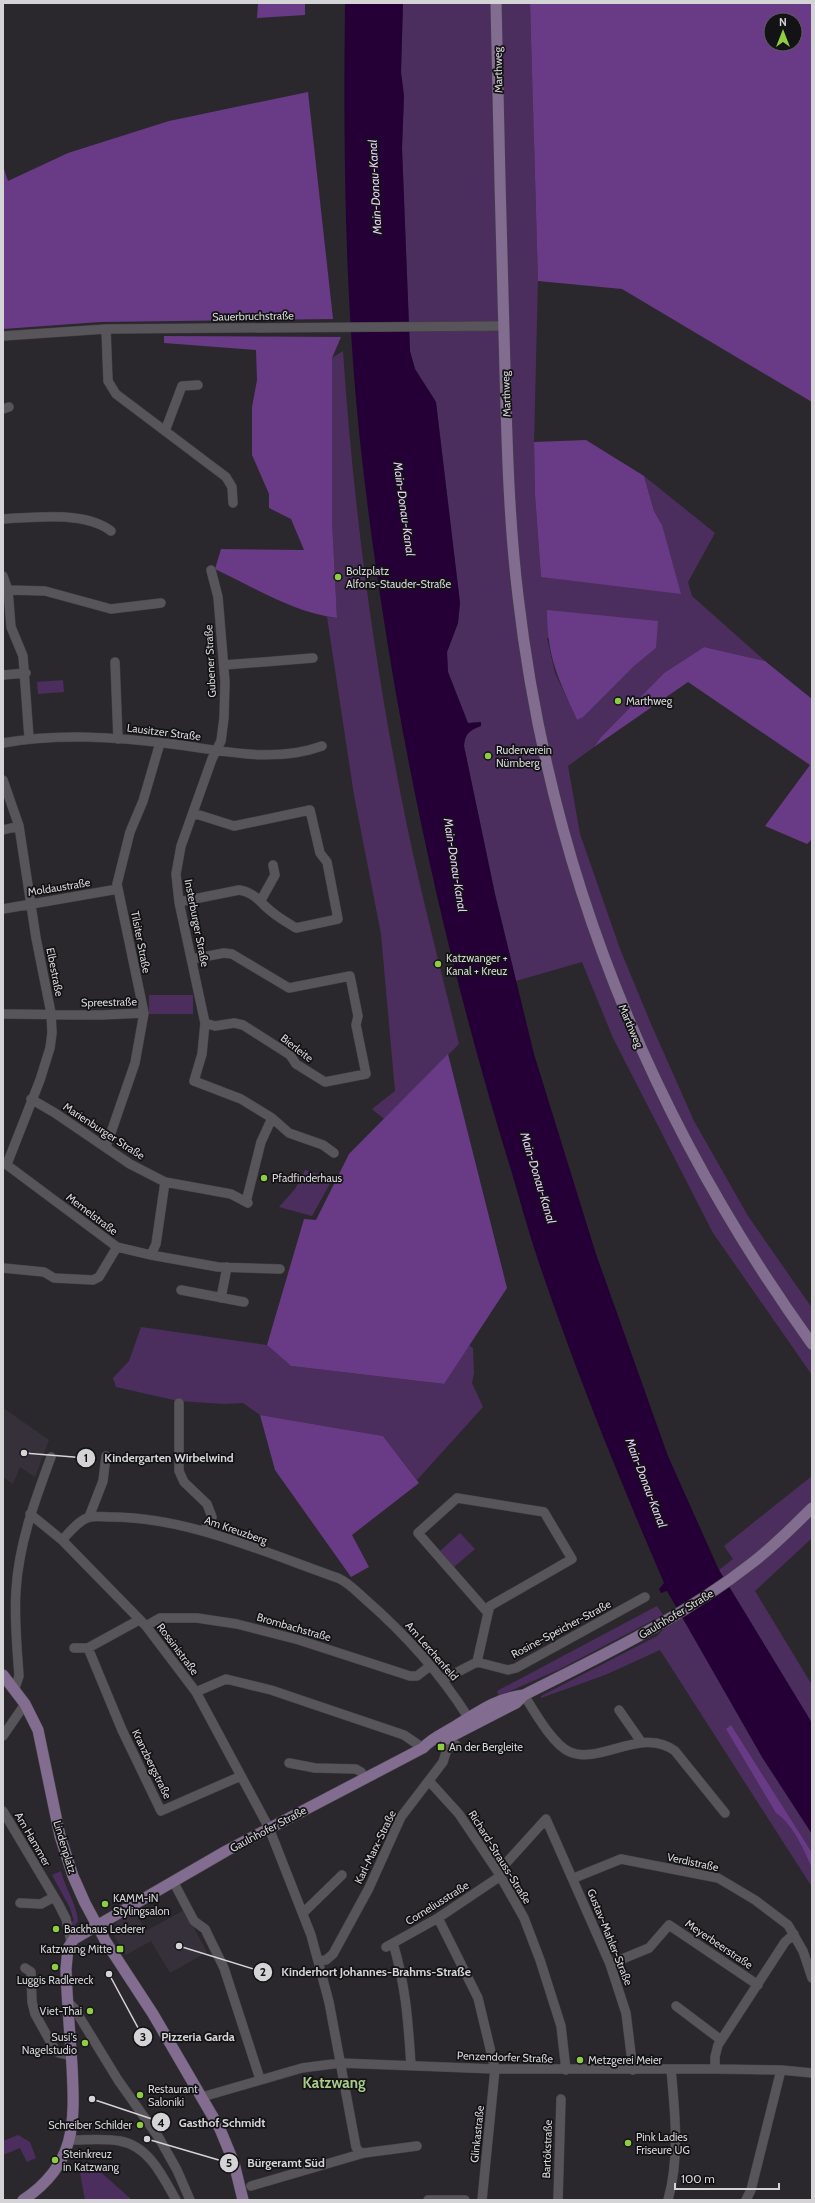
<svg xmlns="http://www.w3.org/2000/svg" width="815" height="2203" viewBox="0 0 815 2203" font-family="Cabin,sans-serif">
<rect width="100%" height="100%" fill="#2b282d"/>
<path fill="#36303a" d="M3 1408 49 1440 35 1477 20 1467 13 1484 3 1477Z
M134 1910 146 1931 184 1910 207 1952 170 1973 151 1941 126 1955 114 1936V1927L118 1919Z"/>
<path fill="#4b2e5e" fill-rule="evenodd" d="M403 3H530L538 280 534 442 535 495 541 577 662 525 654 511 644 476 715 533 688 582 692 596 765 661 704 647 664 673 601 737 594 747 568 766 580 834 620 949 651 1024 694 1121 748 1216 812 1308V1375L713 1233 613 1038 582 962 516 981 495 894 464 746C465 733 470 730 481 726V722L468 723 448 672 447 652 458 623 460 603 436 402 415 369 410 351 402 148 404 96 401 72ZM547 638 656 648 633 667 577 720 555 673Z
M343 351C353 501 372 649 401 796 417 879 439 962 459 1044L384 1119 372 1109 395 1091 381 934 354 795 327 617 337 618 332 520V358Z
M63 680 64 692 38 694 37 682Z
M149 995H193V1014H149Z
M305 1170 333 1178 312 1216 279 1207 295 1189Z
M141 1327 267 1345 291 1366 443 1384 469 1345 473 1348 474 1373 472 1383 483 1407 417 1480 383 1436 260 1415 243 1403 225 1404 178 1401 116 1387 113 1378 129 1361Z
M812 1476V1538L755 1591 812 1685V1723L719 1570 733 1559 724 1546Z
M460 1533 475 1549 454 1567 440 1551Z
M657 1606 663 1615 560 1669 499 1696 497 1691Z
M680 1613 762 1757 812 1834V1887L660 1650 605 1675 541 1698V1696L657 1636Z
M61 1871C65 1888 76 1903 78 1921L70 1932 68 1922 74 1921 70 1908 52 1875Z
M18 2135 30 2142 36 2158 27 2162 20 2148 3 2155V2141Z
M96 2168 132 2200H85L80 2173Z"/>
<path fill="#693a86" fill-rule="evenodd" d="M258 3H305V15L257 18Z
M530 3H812V402L622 289 538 281ZM771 20H795V44H771Z
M308 92 333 319 100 322 3 329V166L8 181 68 153 169 121Z
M164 336 341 337 332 358V520L337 618C294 613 253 587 215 569L221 549 304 550 291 519 269 508V494L252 455V407L257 380 256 350 164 343Z
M586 440 644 476 654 511 662 525 681 594 541 577 535 495 534 442Z
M547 610 658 621 656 648 633 667 583 717 577 720C558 678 547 657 547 610Z
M704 647 765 661 812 699V839L807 844 765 826 810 765 688 682 594 747 601 737 664 673Z
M448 1054 507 1288 444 1384 291 1366 267 1345 304 1219 316 1220 349 1154Z
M260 1415 383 1436 419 1483 352 1535 369 1567 351 1577 275 1470Z
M731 1725 812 1853V1868C804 1850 793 1824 776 1813L726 1729Z"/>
<path fill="#250037" d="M345 3H403L401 72 404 96 402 148 410 351 415 369 436 402 460 603 458 623 447 652 448 672 468 723 481 722V726C470 730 465 733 464 746L495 894 534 1054 596 1254 668 1456 719 1570 812 1723V1834L762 1757 667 1591 661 1593 659 1589 664 1583C620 1481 578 1377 542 1272 530 1238 521 1204 511 1170 440 941 391 706 363 468 345 314 343 158 345 3Z"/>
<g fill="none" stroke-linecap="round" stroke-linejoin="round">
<g stroke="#454347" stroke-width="10">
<path id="minor" d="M106 329 108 381 116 394 226 477 232 487 233 503
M3 336 106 329 503 326
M3 409 9 407
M165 431 182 386 198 385
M3 519C34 517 85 511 111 531
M211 570 218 597 225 682 224 718 221 741 212 759 181 846 176 874 179 902 205 1023 202 1054 194 1081 241 1099 272 1118 289 1133 323 1145 334 1153
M3 576 8 590 11 627 23 656 29 738
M8 590 45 591 111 609 161 603
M115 662 118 739
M224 665 313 658
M3 675 26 673
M3 743C58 733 116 737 172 744 221 750 273 764 322 746
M3 780 19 826 36 938 51 1013 52 1033 50 1048 40 1080 7 1164
M3 830 19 826
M261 900 275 875 273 865
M179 902 239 890C255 892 261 904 272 912 279 918 288 923 296 928L338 919 327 862 320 853 310 810 234 826 193 813
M3 909 118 889
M192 959 224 953 232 954 289 988 350 976 358 1016 356 1025 366 1074 325 1082 296 1064 290 1055 243 1025 234 1023 215 1026 205 1023
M3 1014 101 1015 144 1013
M31 1099 55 1113 130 1164 165 1182 231 1194 248 1203
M106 1147 135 1063 144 1013 117 884 130 832 143 801 160 743
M3 1162 117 1247 151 1255 156 1244 165 1182
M246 1202 261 1142 272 1118
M151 1255 218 1267 280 1269
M3 1268 44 1272 54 1278 93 1280 99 1277 117 1247
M181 1290 244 1302
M221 1298 227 1267
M179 1403V1471L184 1482 207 1504 212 1517 209 1525 202 1531
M30 1514 62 1540 146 1626 196 1692 269 1828 311 1935 329 2002 356 2147 359 2152 364 2153 417 2146
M89 1517 103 1481 106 1456
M62 1540C70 1532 77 1522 87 1518 94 1515 104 1517 111 1517 188 1517 266 1553 338 1578 349 1583 356 1591 365 1599 404 1633 440 1673 468 1717L473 1721
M139 1620 88 1648 122 1730 161 1811 241 1776
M146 1626 160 1618H197L237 1624 299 1640 410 1676H417L430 1666
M74 1648H88
M477 1662 488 1613 490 1606 572 1559 544 1512 457 1498 418 1533 488 1613
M442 1680 477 1662 508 1670 516 1668 645 1597
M15 1688 19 1676C17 1647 14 1618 16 1590 19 1543 35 1500 51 1457
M196 1692 226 1679 271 1690 404 1735 423 1748
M524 1695C534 1711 553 1745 570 1752 599 1765 643 1726 675 1751L725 1813
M619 1710 642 1743
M3 1736 25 1704
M289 1763 315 1768 356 1769 361 1772 365 1779
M429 1781 459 1814 498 1872 524 1918 540 1960 561 2026 566 2070
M3 1811 59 1905 66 1919 71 1942
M498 1872 546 1819 610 1964 626 2013 633 2070
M574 1878 621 1859 718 1878 755 1900 788 1925 803 1951 812 1978
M173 1881 194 1921 205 1929 224 1968 260 2079
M20 1903 41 1904 54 1897
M303 1913 342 1875
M438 1918 478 1998 495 2069 482 2200
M393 1943C406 1987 408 2020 411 2065
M386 1947 438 1918 499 1877
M318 1961 326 1960 333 1954 369 1888 401 1817 443 1762 447 1749 456 1745
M610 1964 649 1948 669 1925 758 1985
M25 1968 31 1972 32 2002 35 2014 55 2050 59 2053 71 2056
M68 2002 74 2008 118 2080 159 2138 177 2170 190 2200
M676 2006 721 2040
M715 2069V2057L718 2045 785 1942 794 1934
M202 2097 302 2068 340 2063 495 2069H715L781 2070 812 2073
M70 2140C86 2140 104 2138 120 2141 149 2146 163 2177 176 2200
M251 2186 364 2153
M428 2200H465
M558 2200 561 2099
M668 2200C680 2157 675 2113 671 2069
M746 2200 751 2190 781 2070"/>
</g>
<g stroke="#454347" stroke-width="12">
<path id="major" d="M496 3C499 125 501 248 505 370 507 446 509 521 518 596 550 872 650 1119 812 1344
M3 1675 25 1704 38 1730 60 1836 73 1876 85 1903 106 1942 153 2014 220 2129 234 2163 243 2200
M446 1739 516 1703 524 1695C603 1655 682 1618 752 1563 773 1547 793 1527 812 1508
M23 2200C76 2165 75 2124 72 2066 70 2034 67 2001 66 1969L68 1948 74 1939 226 1851 423 1748C432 1738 443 1734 454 1727 477 1713 496 1698 524 1695"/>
</g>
<use href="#minor" stroke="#58555a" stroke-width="9"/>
<use href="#major" stroke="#826d91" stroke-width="11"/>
</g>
<g fill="#8ecd43" stroke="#131214" stroke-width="1.5">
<circle cx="338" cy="577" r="4"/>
<circle cx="618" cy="701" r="4"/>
<circle cx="488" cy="756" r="4"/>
<circle cx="438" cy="964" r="4"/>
<circle cx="264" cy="1178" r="4"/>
<rect x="437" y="1743" width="8" height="8" rx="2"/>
<circle cx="105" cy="1904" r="4"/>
<circle cx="56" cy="1929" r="4"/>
<rect x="116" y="1945" width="8" height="8" rx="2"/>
<circle cx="55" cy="1967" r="4"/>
<circle cx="90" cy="2011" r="4"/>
<circle cx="85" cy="2043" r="4"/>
<circle cx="580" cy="2060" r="4"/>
<circle cx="140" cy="2095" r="4"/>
<circle cx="140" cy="2125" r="4"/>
<circle cx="628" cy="2143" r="4"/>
<circle cx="55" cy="2160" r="4"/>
</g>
<g text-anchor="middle" stroke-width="3.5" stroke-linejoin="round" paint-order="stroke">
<g font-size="11" fill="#d4d3d6" stroke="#131214">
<text transform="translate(498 70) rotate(-91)" y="4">Marthweg</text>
<text transform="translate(253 316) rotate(-1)" y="4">Sauerbruchstraße</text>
<text transform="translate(506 394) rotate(-92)" y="4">Marthweg</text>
<text transform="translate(210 661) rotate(-93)" y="4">Gubener Straße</text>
<text transform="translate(164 732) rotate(7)" y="4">Lausitzer Straße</text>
<text transform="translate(59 887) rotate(-9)" y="4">Moldaustraße</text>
<text transform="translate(197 923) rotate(79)" y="4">Insterburger Straße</text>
<text transform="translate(141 942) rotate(79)" y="4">Tilsiter Straße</text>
<text transform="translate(55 972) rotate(79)" y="4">Elbestraße</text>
<text transform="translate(109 1002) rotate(-1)" y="4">Spreestraße</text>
<text transform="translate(631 1026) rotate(67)" y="4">Marthweg</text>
<text transform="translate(297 1048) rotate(38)" y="4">Bierleite</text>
<text transform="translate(104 1131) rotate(33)" y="4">Marienburger Straße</text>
<text transform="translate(92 1214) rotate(37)" y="4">Memelstraße</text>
<text transform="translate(236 1530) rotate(19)" y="4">Am Kreuzberg</text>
<text transform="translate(676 1614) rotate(-31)" y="4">Gaulnhofer Straße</text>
<text transform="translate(294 1627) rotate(16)" y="4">Brombachstraße</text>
<text transform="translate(561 1629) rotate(-28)" y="4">Rosine-Speicher-Straße</text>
<text transform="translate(178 1649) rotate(53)" y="4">Rossinistraße</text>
<text transform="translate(432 1651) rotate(49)" y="4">Am Lerchenfeld</text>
<text transform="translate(152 1764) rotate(64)" y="4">Kranzbergstraße</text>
<text transform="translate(268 1829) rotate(-28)" y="4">Gaulnhofer Straße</text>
<text transform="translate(33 1839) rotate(60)" y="4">Am Hammer</text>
<text transform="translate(65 1847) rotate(73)" y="4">Lindenplatz</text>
<text transform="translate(375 1847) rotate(-64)" y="4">Karl-Marx-Straße</text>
<text transform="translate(500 1857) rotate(58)" y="4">Richard-Strauss-Straße</text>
<text transform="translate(693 1862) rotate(12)" y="4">Verdistraße</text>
<text transform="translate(437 1903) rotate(-32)" y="4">Corneliusstraße</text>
<text transform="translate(610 1937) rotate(68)" y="4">Gustav-Mahler-Straße</text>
<text transform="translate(719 1944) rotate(34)" y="4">Meyerbeerstraße</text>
<text transform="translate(505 2057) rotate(2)" y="4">Penzendorfer Straße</text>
<text transform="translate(477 2134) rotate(-84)" y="4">Glinkastraße</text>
<text transform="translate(547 2149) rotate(-88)" y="4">Bartókstraße</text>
</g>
<g font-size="11" fill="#d4d3d6" stroke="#131214" text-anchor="start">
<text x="346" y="575">Bolzplatz<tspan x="346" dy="13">Alfons-Stauder-Straße</tspan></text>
<text x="626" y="705">Marthweg</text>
<text x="496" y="754">Ruderverein<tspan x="496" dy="13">Nürnberg</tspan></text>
<text x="446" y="962">Katzwanger +<tspan x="446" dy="13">Kanal + Kreuz</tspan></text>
<text x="272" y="1182">Pfadfinderhaus</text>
<text x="449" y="1751">An der Bergleite</text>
<text x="113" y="1902">KAMM-iN<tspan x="113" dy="13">Stylingsalon</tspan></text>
<text x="64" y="1933">Backhaus Lederer</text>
<text x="112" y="1953" text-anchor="end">Katzwang Mitte</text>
<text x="55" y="1984" text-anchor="middle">Luggis Radlereck</text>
<text x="82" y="2015" text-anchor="end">Viet-Thai</text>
<text x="77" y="2041" text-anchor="end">Susi's<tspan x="77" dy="13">Nagelstudio</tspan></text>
<text x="588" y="2064">Metzgerei Meier</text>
<text x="148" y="2093">Restaurant<tspan x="148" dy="13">Saloniki</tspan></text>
<text x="132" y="2129" text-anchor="end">Schreiber Schilder</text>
<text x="636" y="2141">Pink Ladies<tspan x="636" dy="13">Friseure UG</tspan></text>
<text x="63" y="2158">Steinkreuz<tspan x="63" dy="13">in Katzwang</tspan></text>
</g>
<g font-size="12" font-style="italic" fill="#e4ccf6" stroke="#131214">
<text transform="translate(375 187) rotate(-93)" y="4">Main-Donau-Kanal</text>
<text transform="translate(404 509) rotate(82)" y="4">Main-Donau-Kanal</text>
<text transform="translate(455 865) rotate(81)" y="4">Main-Donau-Kanal</text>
<text transform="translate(538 1178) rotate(73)" y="4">Main-Donau-Kanal</text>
<text transform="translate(646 1483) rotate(69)" y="4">Main-Donau-Kanal</text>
</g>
<g font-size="15" font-weight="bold" fill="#a9cd88" stroke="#131214">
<text x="334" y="2088">Katzwang</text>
</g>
</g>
<path fill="none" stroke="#d4d3d6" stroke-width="1.5" d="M24 1453L86 1458M179 1946L263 1972M109 1974L143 2037M92 2099L161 2122M147 2139L229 2163"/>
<g fill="#d4d3d6" stroke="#131214" stroke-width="1.5">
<circle cx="24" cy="1453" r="4"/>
<circle cx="179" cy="1946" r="4"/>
<circle cx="109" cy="1974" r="4"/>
<circle cx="92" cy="2099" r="4"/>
<circle cx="147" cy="2139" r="4"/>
<circle cx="86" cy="1458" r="10"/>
<circle cx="263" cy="1972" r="10"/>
<circle cx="143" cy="2037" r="10"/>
<circle cx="161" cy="2122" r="10"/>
<circle cx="229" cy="2163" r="10"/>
</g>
<g font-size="12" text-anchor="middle" font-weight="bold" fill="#111">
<text x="86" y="1462">1</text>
<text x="263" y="1976">2</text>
<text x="143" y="2041">3</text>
<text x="161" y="2127">4</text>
<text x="229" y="2167">5</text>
</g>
<g font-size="12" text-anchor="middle" font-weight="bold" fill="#d4d3d6" stroke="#131214" stroke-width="3.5" stroke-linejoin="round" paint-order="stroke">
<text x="169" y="1462">Kindergarten Wirbelwind</text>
<text x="376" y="1976">Kinderhort Johannes-Brahms-Straße</text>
<text x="198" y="2041">Pizzeria Garda</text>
<text x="222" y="2127">Gasthof Schmidt</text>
<text x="286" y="2167">Bürgeramt Süd</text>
</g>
<rect width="815" height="2203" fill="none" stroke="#d4d3d6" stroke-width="8"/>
<g transform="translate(783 32)"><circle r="19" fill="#131214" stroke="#605f62"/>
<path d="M0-3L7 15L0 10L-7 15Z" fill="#8ecd43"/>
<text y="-6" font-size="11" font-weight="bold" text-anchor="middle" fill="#d4d3d6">N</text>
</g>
<path d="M675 2183v6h104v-6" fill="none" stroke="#d4d3d6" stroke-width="2"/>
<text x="681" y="2183" font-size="12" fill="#d4d3d6" stroke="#131214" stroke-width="3" paint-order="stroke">100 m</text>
</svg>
